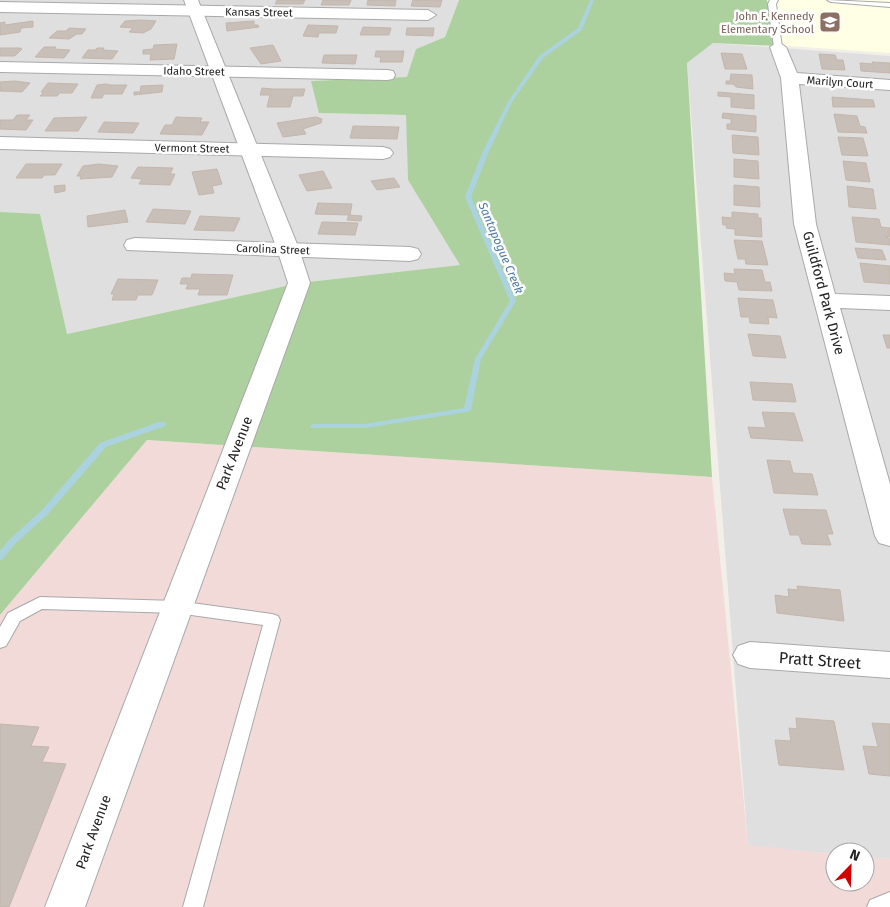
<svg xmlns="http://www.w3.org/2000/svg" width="890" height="907" viewBox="0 0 890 907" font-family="'Fira Sans',sans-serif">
<rect width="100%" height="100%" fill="#f2efe9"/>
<path fill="#e0dfdf" d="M0 0H459L445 37 416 49 408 77 312 81 320 113 407 115 408 180 461 265 299 283 66 334 40 215 0 212Z
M713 43 890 56V859L865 857V852H835V854L748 846 687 63Z"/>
<path fill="#f2dad9" d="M147 440 712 477 748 845 835 854V882H865V857L890 859V907H0V615Z"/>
<path fill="#ffffe5" d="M767 0H890V53L775 45Z"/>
<path fill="#add19e" d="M459 0H767L777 46 713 43 687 63 712 477 147 440 0 615V212L40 214 67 334 299 283 460 265 408 180 406 115 319 113 311 81 407 77 416 49 445 37Z"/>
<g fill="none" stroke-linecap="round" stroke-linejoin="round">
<path fill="#aad3df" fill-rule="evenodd" d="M590 0H594L582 30 543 58 512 102 489 151 471 197 516 301 481 359 471 410 467 412 365 428H311L310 426 314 424H365L464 408 475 359 510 301 465 197 483 151 508 102 539 56 578 28Z
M159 422H165L166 424 165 426 106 447 48 514 15 544 3 559 0 560V551L9 540 42 510 100 443Z"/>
</g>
<path fill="#c7bfb8" stroke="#c4b6ab" d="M277 0H305L303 4H275Z
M323 0H351L349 5H321Z
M368 0H396L395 6 367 5Z
M413 0H442L440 7 411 6Z
M33 21V27L21 28 20 32 0 35V23L5 22V25Z
M125 21 141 20 156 21 151 29 143 33 129 32 133 28 120 27Z
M254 21V25H258L259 27 227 31 226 23Z
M308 25 338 26 336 33H319L318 37 303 36Z
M363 27 391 28 389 35H360Z
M69 28 86 29 82 34H77L69 39 49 38 57 31H66Z
M407 28H434L433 36 406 35Z
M177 44 174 59 150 60 151 54H143V50L153 49 154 45Z
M273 45 281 61 261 64 250 48Z
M44 47H56L54 49 70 50 64 58 35 57Z
M0 48H20L22 49 15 56H0Z
M97 48H104L103 50 118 51 112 59 82 58 88 50H95Z
M376 51H404L402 62H380L381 57H375Z
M721 53 742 54 747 69H725Z
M819 54 835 55 837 60H843L845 70 822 69Z
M324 55H357L355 64 322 63Z
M872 62 890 63V73L861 71 860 63 873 64Z
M731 74 752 75 753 89 736 87 733 84H726V81H730Z
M15 81 30 83 22 92 0 91V82Z
M48 83 78 84 72 93H60L57 96H40L44 92H41Z
M106 84 111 85H127L122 94H104L102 98H91L97 85Z
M163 85 162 92 134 95V92H140L141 86Z
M262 88 273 89H305L303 96H293L290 107H267L270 95H260Z
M718 92 754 95V109L731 107V97L718 96Z
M832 97 873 100 875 107H833Z
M723 113 756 116V132L727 129V124H731V119L722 118Z
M834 114 857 116 860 126 865 127 867 133 838 132Z
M17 115H30L26 120H33L26 130 0 129V120H13Z
M87 117 78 131H45L54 118Z
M176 117 202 118 200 122H209L202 135 160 134 165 125H172Z
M316 117 322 119 321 123 303 129 306 134 283 137 277 123Z
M104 122 139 123 133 133 98 132Z
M353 126 399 127 397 139 350 138Z
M732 135 758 137 759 155 733 153Z
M838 137 863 138 868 156 842 155Z
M734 159 758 161 759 179 734 177Z
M843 161 866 163 870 182 846 180Z
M26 164H62L55 175H44L42 178H16Z
M99 164 118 166 112 177 80 179 81 176H77L83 166Z
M138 167 173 168 170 174H175L170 185 139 184 142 179 131 178Z
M217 169 222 184 212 186 214 193 199 195 192 172Z
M323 171 332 188 307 191 299 175Z
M394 178 400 187 377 190 371 181Z
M65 185V191L55 193 54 186Z
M734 185 759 187 760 207 734 205Z
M847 186 873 189 876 209 849 207Z
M318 203 352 204 350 215 315 214Z
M153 209 191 211 185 224 146 222Z
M125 210 128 222 88 227 87 216Z
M732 212 758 214V218H761L762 237 735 235V229L726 228 727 225H723L722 217 732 218Z
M349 215 362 216 361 221 347 220Z
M200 216 240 218 234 231 194 230Z
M852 217 879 219 881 227 890 228V237L885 236 890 239V245L856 242Z
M322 222 358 223 355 235 318 234Z
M734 240 762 241 768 265 746 264 745 259H738Z
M855 248 882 250 886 260 858 258Z
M860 263 890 266V284L864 282Z
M734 269 762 270 765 282H770L772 291 739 290 737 282 725 281 724 273 735 274Z
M192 274 233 275 227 295H198L200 289H186L188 284H180L182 278H191Z
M118 279 158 280 152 295H138L136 300H112L114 294H111Z
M738 298 773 300 777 318 768 317 769 324 750 323 749 317H741Z
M748 334 780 336 786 358 753 356Z
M883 335H890V348H887Z
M750 382 792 384 796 402 753 400Z
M762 412 794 413 803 441 751 438 748 427 766 428Z
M767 460 790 461 793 473 812 474 818 495 774 493Z
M783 509 826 510 833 534H827L831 545 802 544 799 535H790Z
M797 586 840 590 844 621 777 613 775 595 789 597 788 589 798 590Z
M796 718 834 721 844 770 779 765 775 740 791 741 789 728 797 729Z
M872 723 890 724V776L869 774 863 746 878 747Z
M0 724 39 727 31 746 49 747 42 762 66 764 9 907H0Z"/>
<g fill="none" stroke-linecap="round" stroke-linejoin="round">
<g stroke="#a9a9a9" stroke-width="2">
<path id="service" d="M770 0H778L776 4 782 47 778 49 774 47 768 4Z
M827 0 890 3V7L831 2Z
M40 597 177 601 272 614 278 616 280 620 203 907H183L263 625 177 613 42 609 20 621 6 646 0 648V627L8 613Z
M890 892V907H867L870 900Z"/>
</g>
<g stroke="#a9a9a9" stroke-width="2">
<path id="minor" d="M0 2 428 10 436 15 428 20 0 12Z
M778 42 786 47 797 73 890 80V90L799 84 816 224 835 294 890 296V310L840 308 890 484V546L879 543 875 536 794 224 781 78 770 47Z
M0 62 387 70 393 71 395 75 393 79 387 80 0 72Z
M0 137 383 147 390 149 393 153 390 157 383 159 0 149Z
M135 238 410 247 418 249 421 254 418 259 410 261 127 250 124 245 127 240Z
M750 642 890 652V678L750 668 738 664 733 655 738 646Z"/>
</g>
<g stroke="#a9a9a9" stroke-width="2">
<path id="tertiary" d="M184 0H198L299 249 310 283 85 907H45L288 283 277 249Z"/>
</g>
<use href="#service" fill="#fff" fill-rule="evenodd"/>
<use href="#minor" fill="#fff" fill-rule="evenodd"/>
<use href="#tertiary" fill="#fff" fill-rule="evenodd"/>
</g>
<defs>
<g id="school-square" transform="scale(1.125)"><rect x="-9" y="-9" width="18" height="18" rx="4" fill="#8d6e63" stroke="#fff"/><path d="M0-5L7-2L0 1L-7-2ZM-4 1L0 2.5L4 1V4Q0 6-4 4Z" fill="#fff"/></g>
</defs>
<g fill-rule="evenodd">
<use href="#school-square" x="830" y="22"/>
</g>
<g text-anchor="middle" stroke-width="5" stroke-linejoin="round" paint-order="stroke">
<g font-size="11" fill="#222" stroke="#fff">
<text transform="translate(259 12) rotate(1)" y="4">Kansas Street</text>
<text transform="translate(194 71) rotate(1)" y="4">Idaho Street</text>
<text transform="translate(840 82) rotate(4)" y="4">Marilyn Court</text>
<text transform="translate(192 148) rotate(1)" y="4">Vermont Street</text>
<text transform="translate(273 249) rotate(2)" y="4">Carolina Street</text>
</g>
<g font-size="11" fill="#785e54" stroke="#fff" text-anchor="end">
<text x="814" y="20">John F. Kennedy<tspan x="814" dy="13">Elementary School</tspan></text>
</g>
<g font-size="12" font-style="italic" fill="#4a7aab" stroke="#fff">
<text transform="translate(501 248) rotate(67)" y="4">Santapogue Creek</text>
</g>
<g font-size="14" fill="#222" stroke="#fff">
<text transform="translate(824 293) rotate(75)" y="5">Guildford Park Drive</text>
<text transform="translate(234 453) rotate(-69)" y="5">Park Avenue</text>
<text transform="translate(93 832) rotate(-70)" y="5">Park Avenue</text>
</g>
<g font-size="16" fill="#222" stroke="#fff">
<text transform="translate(820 660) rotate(4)" y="6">Pratt Street</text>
</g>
</g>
<g transform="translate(850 867) rotate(23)"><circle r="24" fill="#ffffff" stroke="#a7a7a7"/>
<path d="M0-4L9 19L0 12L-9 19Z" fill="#d40000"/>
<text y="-8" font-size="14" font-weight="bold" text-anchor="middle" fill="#222222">N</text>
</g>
</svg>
